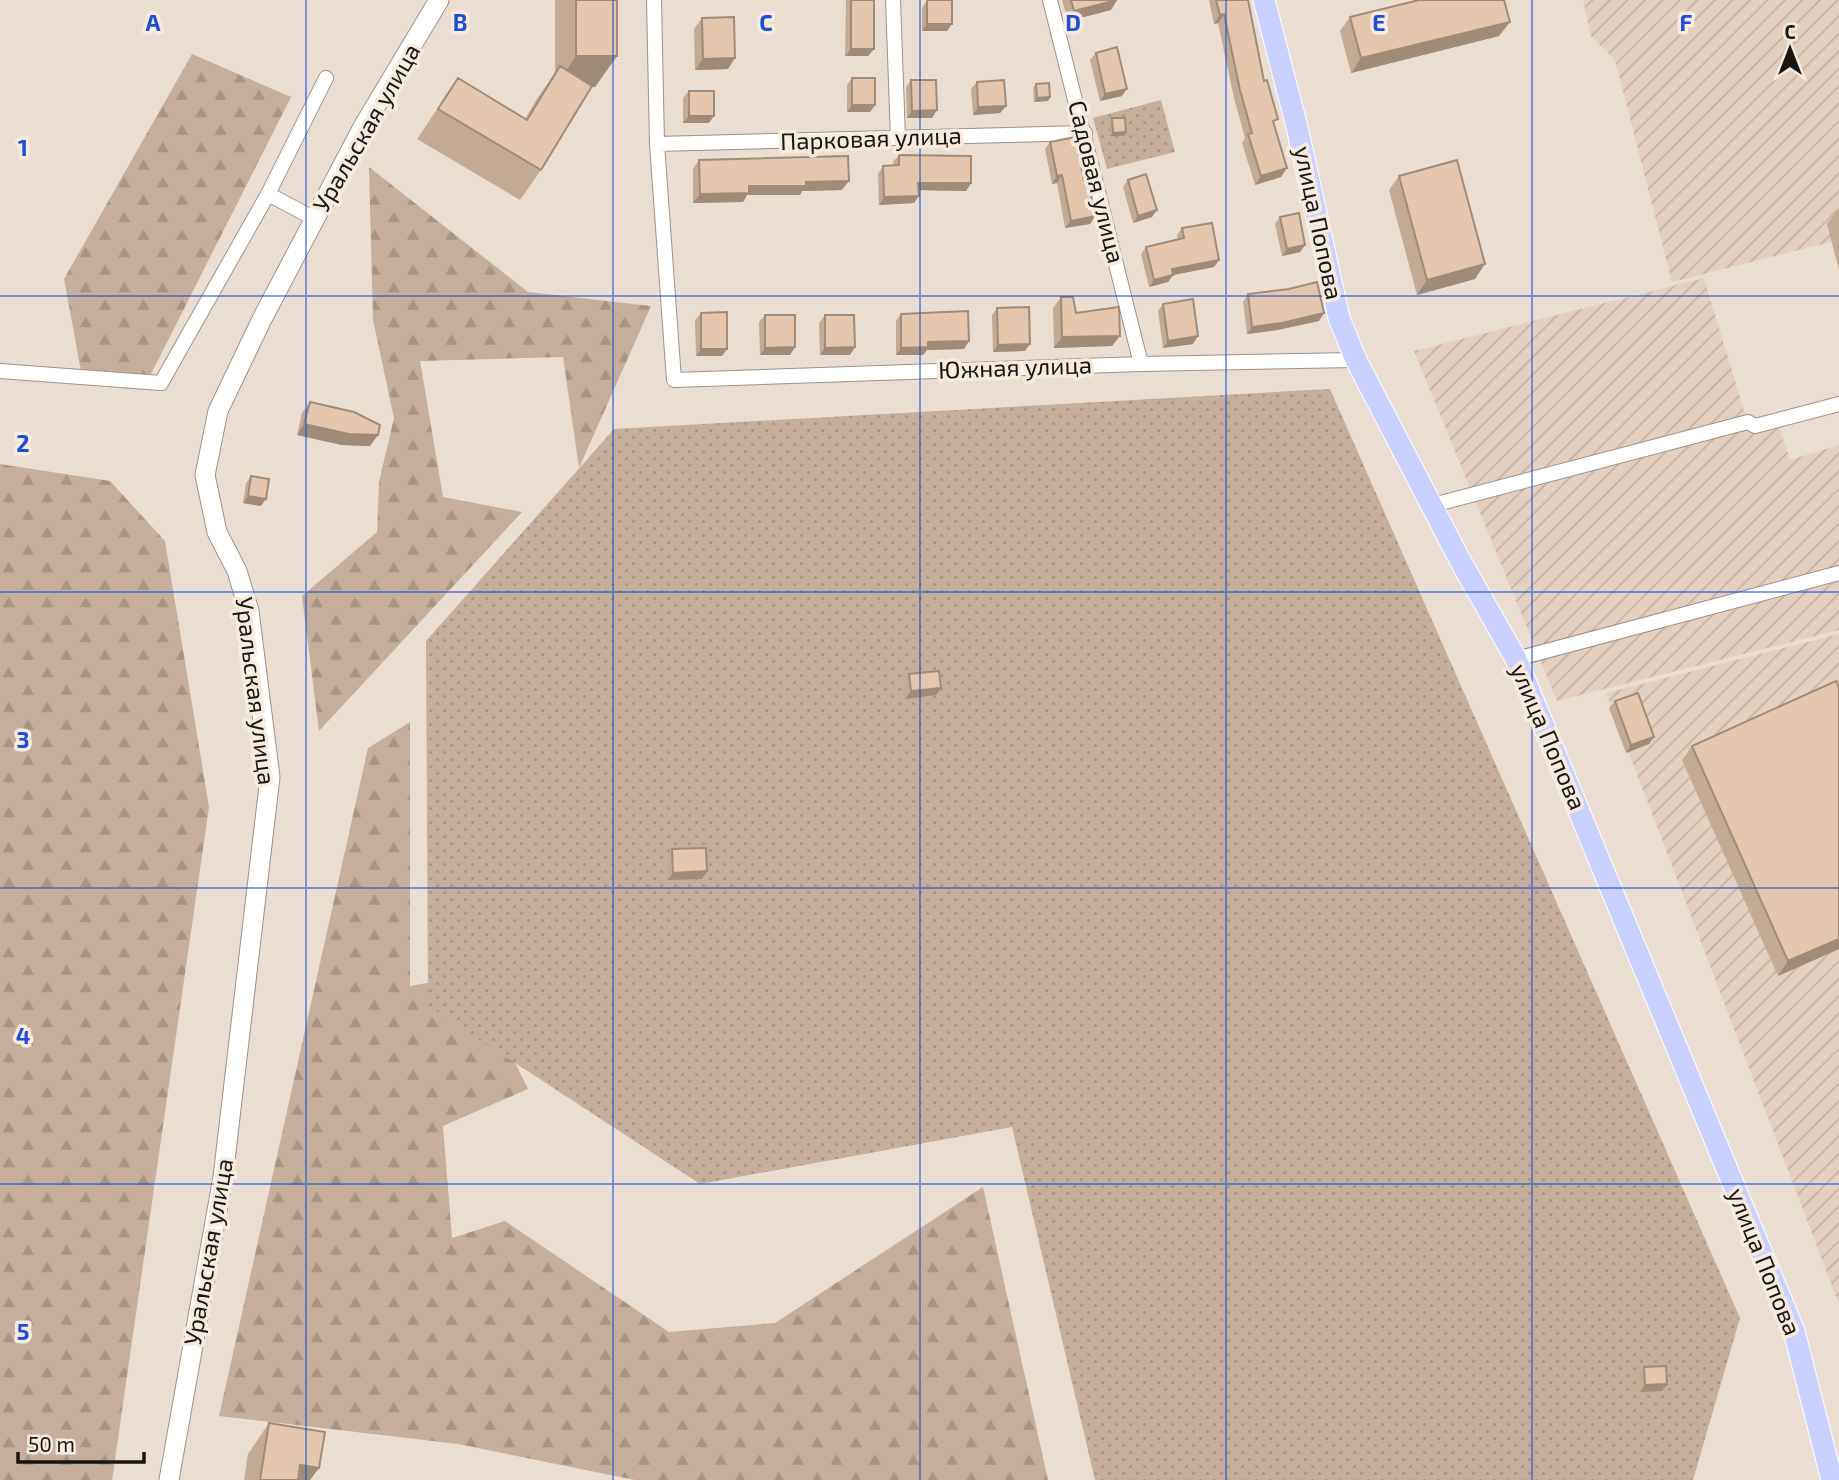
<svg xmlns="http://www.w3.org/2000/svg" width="1839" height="1480" viewBox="0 0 1839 1480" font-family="'Exo 2',sans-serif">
<defs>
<pattern id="industrial-furrows" width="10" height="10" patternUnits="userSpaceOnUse" patternTransform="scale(1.75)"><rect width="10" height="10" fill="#e3d0c1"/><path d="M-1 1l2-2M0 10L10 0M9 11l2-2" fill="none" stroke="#c2b2a5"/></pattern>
<pattern id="forest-firs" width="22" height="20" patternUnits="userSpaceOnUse" patternTransform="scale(1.75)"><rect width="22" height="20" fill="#c5ae9b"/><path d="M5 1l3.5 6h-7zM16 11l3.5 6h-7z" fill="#a99584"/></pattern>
<pattern id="garden-dots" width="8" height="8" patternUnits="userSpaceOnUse" patternTransform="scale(1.75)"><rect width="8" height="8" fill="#c5ae9b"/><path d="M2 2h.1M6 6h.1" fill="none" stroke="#a99584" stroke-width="1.8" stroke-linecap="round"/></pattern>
</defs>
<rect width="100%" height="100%" fill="#eaded3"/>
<path fill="url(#industrial-furrows)" d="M1583 0H1839V240L1672 282 1615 60 1591 36Z
M1704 278 1751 434 1779 427 1790 460 1839 445V630L1557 701 1414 351Z
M1839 634V1304L1606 693Z"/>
<path fill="url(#forest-firs)" d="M192 54 291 97 146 384 81 371 64 279Z
M369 167 528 292 651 306 579 468 563 357 420 361 443 497 522 512 319 731 302 596 377 532 379 482 394 418 373 320Z
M0 464 110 481 165 541 209 807 112 1480H0Z
M410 722V986L471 975 528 1089 443 1126 452 1238 505 1221 669 1332 775 1323 983 1187 1048 1480H635L458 1444 219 1416 368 748Z"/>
<path fill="url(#garden-dots)" d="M1161 100 1175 152 1107 169 1093 118Z
M1330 389 1740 1318 1693 1480H1095L1012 1127 700 1184 428 1006 426 641 614 429Z"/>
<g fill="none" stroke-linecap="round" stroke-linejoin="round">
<g stroke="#9e9289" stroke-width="16">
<path id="street" d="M654 0 657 144 674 380 1141 364 1356 360
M893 0 898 138
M1050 0 1141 364
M657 144 1085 133
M315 219 268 194 326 78
M0 371 161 383 268 194
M1433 505 1748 422 1755 426 1839 404
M1516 659 1839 573"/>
</g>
<g stroke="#9e9289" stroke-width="21">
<path id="secondary" d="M169 1480 223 1177 270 777 249 611 237 571 217 532 205 475 218 411 262 319 363 127 439 0"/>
</g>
<g stroke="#fff" stroke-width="23">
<path id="primary" d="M1264 0 1297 127 1339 318 1356 360 1461 562 1516 659 1794 1331 1832 1480"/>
</g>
<use href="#street" stroke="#fff" stroke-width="14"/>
<use href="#secondary" stroke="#fff" stroke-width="19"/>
<use href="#primary" stroke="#cbd1fe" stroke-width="21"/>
</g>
<path fill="#c3aa94" d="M555 0H617V56L595 87H591L541 170 520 200 417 139 458 78 525 119 538 97 555 73Z
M846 0H874V49L868 56H845Z
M927 0 947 31H922V8Z
M1062 0H1117L1111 10 1068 21Z
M1209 0H1248L1264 81 1274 125 1281 177 1255 185 1242 143 1245 138 1234 98 1218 23 1214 24Z
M1350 17 1499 36 1351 73 1340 31Z
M702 18 728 69 695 70 694 29Z
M1096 53 1122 96 1100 101 1090 60Z
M852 78 875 105 870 112H847V85Z
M911 80 932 118H907L906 87Z
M977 82 1006 106 1000 113 973 115 971 89Z
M1036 84 1050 97 1048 101 1034 102 1033 87Z
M689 91 709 123H683V98Z
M1112 118 1126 132 1124 136H1110L1109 122Z
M1050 142 1084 180 1095 216 1090 224 1065 228 1057 183 1052 184 1045 149Z
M899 155 971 183 966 191 918 190 914 203 879 205 878 174 883 166H894L893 162Z
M699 160 842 190 802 191 800 195H747L743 202 693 203V169Z
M1399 176 1475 279 1417 295 1389 190Z
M1128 180 1152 217 1133 223 1123 187Z
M1838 209H1839V270L1827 224Z
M1280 217 1305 245 1300 252 1282 256 1275 224Z
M1182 228 1219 260 1214 267 1173 275 1168 282 1149 287 1141 254 1146 247 1178 239 1177 235Z
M1248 294 1319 321 1277 330 1247 334 1243 302Z
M1061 297 1076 313 1112 346 1054 348 1053 308Z
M1163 304 1193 344 1163 348 1158 311Z
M997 308 1025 351 993 352 992 315Z
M701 313 722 356H696L695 320Z
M901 314 969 341 964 349 927 350 923 355H896V321Z
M765 315 795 347 790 355H760L759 322Z
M825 315 850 355H820L819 323Z
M310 402 378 435 370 446 342 445 297 435 302 413Z
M251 476 261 506 243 503 246 483Z
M909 674 941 688 936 695 905 699 904 681Z
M1615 701 1649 744 1626 753 1609 708Z
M1692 746 1839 949 1778 976 1682 760Z
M672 849 702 879 668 880 667 857Z
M1644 1367 1667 1384 1662 1391 1640 1392 1639 1374Z
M269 1423 310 1480H244L248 1454Z"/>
<path fill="#9f8b78" d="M1117 0 1111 10 1068 21 1074 11Z
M1224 14 1218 23 1214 24 1220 15Z
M1510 22 1499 36 1351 73 1361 58Z
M927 24H952L947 31H922Z
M851 49H874L868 56H845Z
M576 56H617L595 87H555Z
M735 58 728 69 695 70 703 59Z
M1127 89 1122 96 1100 101 1105 94Z
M1050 97 1048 101 1034 102 1037 98Z
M852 105H875L870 112H847Z
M1006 106 1000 113 973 115 978 107Z
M937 110 932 118H907L912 111Z
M689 116H714L709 123H683Z
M1126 132 1124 136H1110L1113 133Z
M1287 168 1281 177 1255 185 1261 176Z
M1062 175 1057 183 1052 184 1057 176Z
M849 181 842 190 802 191 800 195H747L743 202 693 203 700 194 749 186 806 182Z
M918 183H971L966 191 913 190Z
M919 196 914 203 879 205 884 197Z
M1157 210 1152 217 1133 223 1138 216Z
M1095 216 1090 224 1065 228 1071 221Z
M1305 245 1300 252 1282 256 1287 249Z
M1219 260 1214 267 1173 275 1168 282 1149 287 1154 280 1172 269Z
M1485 264 1475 279 1417 295 1427 280Z
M1324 313 1319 321 1277 330 1247 334 1252 327Z
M1120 336 1112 346 1054 348 1062 337Z
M1198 336 1193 344 1163 348 1168 341Z
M969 341 964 349 927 350 923 355H896L901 348 928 342Z
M1030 344 1025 351 993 352 998 345Z
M795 347 790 355H760L765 348Z
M855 347 850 355H820L825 348Z
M701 349H727L722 356H696Z
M304 424 378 435 370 446 342 445 297 435Z
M248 496 266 499 261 506 243 503Z
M941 688 936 695 905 699 911 691Z
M1654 737 1649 744 1626 753 1631 745Z
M707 871 702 879 668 880 673 873Z
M1839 939V949L1778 976 1788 961Z
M1667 1384 1662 1391 1640 1392 1645 1385Z
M300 1465 319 1468 310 1480H290Z"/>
<path fill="#e3c6ac" stroke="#9f8b78" stroke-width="2" d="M576 0H617V56H576Z
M851 0H874V49H851Z
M927 0H952V24H927Z
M1071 0H1117L1074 11Z
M1216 0H1248L1264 81 1267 80 1278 119 1273 121 1287 168 1261 176 1248 134 1252 133 1240 90 1224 14 1220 15Z
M1419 0H1504L1510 22 1361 58 1350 17Z
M734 17 735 58 703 59 702 18Z
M1117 47 1127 89 1105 94 1096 53Z
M560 66 592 86 541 170 438 109 458 78 527 120Z
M852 78H875V105H852Z
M911 80H936L937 110 912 111Z
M1004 80 1006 106 978 107 977 82Z
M1049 83 1050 97 1037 98 1036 84Z
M689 91H714V116H689Z
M1112 118H1125L1126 132 1113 133Z
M1075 137 1084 180 1088 179 1095 216 1071 221 1062 175 1057 176 1050 142Z
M899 155 971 156V183H918L919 196 884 197 883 166 899 165Z
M848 156 849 181 806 182V186H749V193L700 194 699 160Z
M1457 160 1485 264 1427 280 1399 176Z
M1146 174 1157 210 1138 216 1128 180Z
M1299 213 1305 245 1287 249 1280 217Z
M1212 223 1219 260 1172 269 1173 275 1154 280 1146 247 1184 238 1182 228Z
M1317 282 1324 313 1282 323 1252 327 1248 294 1289 289Z
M1061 297H1073L1076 313 1119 307 1120 336 1062 337Z
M1193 299 1198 336 1168 341 1163 304Z
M1029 307 1030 344 998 345 997 308Z
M968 311 969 341 928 342V347L901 348V314Z
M727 312V349H701V313Z
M765 315H795V347L765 348Z
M825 315H854L855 347 825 348Z
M310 402 354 412 380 425 378 435 349 434 304 424Z
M251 476 269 479 266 499 248 496Z
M939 671 941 688 911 691 909 674Z
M1836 681 1839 688V939L1788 961 1692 746Z
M1638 693 1654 737 1631 745 1615 701Z
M706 848 707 871 673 873 672 849Z
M1666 1366 1667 1384 1645 1385 1644 1367Z
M269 1423 325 1432 319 1468 300 1465 298 1480H260Z"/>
<path fill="none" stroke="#1d4ed8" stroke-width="2" stroke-opacity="0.55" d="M306 0V1480M613 0V1480M920 0V1480M1226 0V1480M1532 0V1480M0 296H1839M0 592H1839M0 888H1839M0 1184H1839"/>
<g text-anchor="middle" stroke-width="7" stroke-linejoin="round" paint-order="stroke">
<g font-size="24" fill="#191512" stroke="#f7ebe0">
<text transform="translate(367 128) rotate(-60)" y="8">Уральская улица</text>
<text transform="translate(871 139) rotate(-2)" y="8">Парковая улица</text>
<text transform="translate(1096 182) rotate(76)" y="8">Садовая улица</text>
<text transform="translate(1318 223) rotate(78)" y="8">улица Попова</text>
<text transform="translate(1015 368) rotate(-2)" y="8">Южная улица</text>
<text transform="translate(255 691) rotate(83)" y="8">Уральская улица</text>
<text transform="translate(1548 737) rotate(67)" y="8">улица Попова</text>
<text transform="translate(209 1252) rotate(-80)" y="8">Уральская улица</text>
<text transform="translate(1764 1262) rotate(68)" y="8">улица Попова</text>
</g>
</g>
<g font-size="23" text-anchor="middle" font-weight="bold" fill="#1d4ed8" stroke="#f7ebe0" stroke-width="7" stroke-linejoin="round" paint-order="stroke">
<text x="153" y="31">A</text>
<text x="460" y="31">B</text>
<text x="766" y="31">C</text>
<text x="1073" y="31">D</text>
<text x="1379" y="31">E</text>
<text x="1686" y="31">F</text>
<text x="23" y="156">1</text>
<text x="23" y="452">2</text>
<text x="23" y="748">3</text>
<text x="23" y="1044">4</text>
<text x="23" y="1340">5</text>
</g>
<g transform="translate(1790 49)" stroke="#f7ebe0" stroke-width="5" paint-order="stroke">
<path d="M0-5L12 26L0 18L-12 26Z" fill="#191512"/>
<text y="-10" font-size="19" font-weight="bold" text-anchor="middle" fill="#191512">С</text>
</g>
<path d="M18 1452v10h126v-10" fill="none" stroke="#191512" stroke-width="3.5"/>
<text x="28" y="1452" font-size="21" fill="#191512" stroke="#f7ebe0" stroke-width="5" paint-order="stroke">50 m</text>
</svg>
